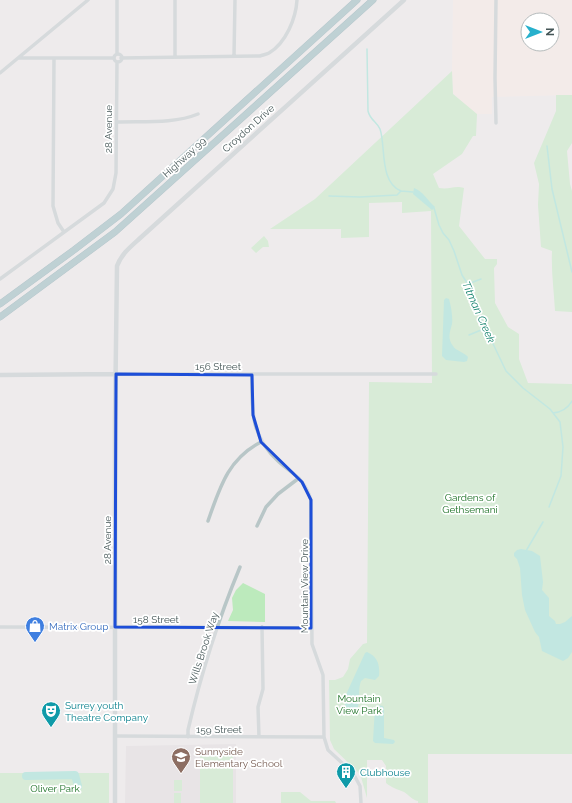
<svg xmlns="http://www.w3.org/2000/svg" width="572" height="803" viewBox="0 0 572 803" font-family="Raleway,sans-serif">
<rect width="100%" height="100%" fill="#eeebec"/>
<path fill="#f9ebe4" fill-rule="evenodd" d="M453 0H572V95L492 97V114H477L465 105 453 93 452 71ZM528 20H552V44H528Z"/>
<path fill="#dfdcde" d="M236 744V803H125L126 746Z"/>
<path fill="#bceabc" d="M452 71 453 94 477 114 476 136H473L462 154 433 174 439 188C450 190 454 185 464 188L459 226 485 259H497V264L494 268 495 303 508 327 519 334V359L528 383 572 384V754H428V803H418V801C412 800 409 795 404 792 397 789 392 788 386 783V766L382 760H367V798L361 777 357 771 334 749 330 740 329 680H335L343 677 348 669 350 659 363 644 367 643 369 382 432 383 431 211 402 213V202L369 203V237L341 238V229H270L315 199Z
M556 95H572V143L567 151 570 184 572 191V312L555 311C554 291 551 271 552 251L541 247 538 205 539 184 534 163 556 111Z
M264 236 268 241 269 247H263L256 253 251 248Z
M243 583 265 594V622L228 621 233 610 232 598 236 590Z
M200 753 233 754V803H200Z
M0 773H109V803H0Z
M174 780H182V791H174Z
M281 792H300L311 801H335L336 803H281Z
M174 793H181V803H174Z"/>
<path fill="#8ce3d3" d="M414 188C423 191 428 201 435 207L432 210 413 194Z
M446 298 449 299C451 306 453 317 452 324 450 332 447 338 453 346 456 351 464 352 468 357L467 361 464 362 446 360 442 356 444 300Z
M521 549 532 551 540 556 543 582 542 590 549 598V616L555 621 556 624H560L565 622 572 616V652L568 658 563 661 542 651 539 637 535 632 525 610 522 595 520 568 517 559 514 556V553L517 550Z
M367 652C378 657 380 665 379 676L375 680 365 678 361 681C357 691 362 706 354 714H348L346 710 344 699 365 653Z
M377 705 383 706 384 708V738L394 740 395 742 393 744 375 743 373 741 375 707Z"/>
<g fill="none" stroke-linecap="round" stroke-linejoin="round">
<path stroke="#8ce3d3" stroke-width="1.5" d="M367 49 368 111C370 120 377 122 380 129 386 146 379 182 401 191
M547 146 552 189 572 272
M329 196 360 197 397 195 401 191 413 192
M434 208 439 225 443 233 449 240 454 251 462 275 471 289 475 306 506 371 523 388 550 409 560 422 563 447 561 476 549 507
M468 284 481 279
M469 335 486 328
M553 413C562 412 568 408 572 401
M526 551 543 522"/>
<path stroke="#8ce3d3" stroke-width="8" d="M26 776 75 775 78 786"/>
<g stroke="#729ca3" stroke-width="7">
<path id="motorway" d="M0 304 74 250 121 214 357 0
M0 317 115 232 373 0"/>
</g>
<path stroke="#b8c6c7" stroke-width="3.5" d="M117 0V54
M496 0 495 78 496 123
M114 58a4 4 0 1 1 8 0a4 4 0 1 1-8 0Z
M234 56 235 0
M175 57V0
M19 58H114
M54 58 53 206 58 223 64 232
M121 58 260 56C263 55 267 54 269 53 286 43 296 18 297 0
M0 73 88 0
M117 122C143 121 174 124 198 114
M0 279 104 203 113 189 116 173 117 62
M116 374H436
M252 375C252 410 250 436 279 462 295 476 304 478 311 500L312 644 323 675 324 737 328 750 353 773 360 786 361 803
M208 521C220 487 228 459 261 442
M257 526 266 507 278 494 299 478
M0 627 311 628
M115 736 324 737
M188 737V730C201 674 218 620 240 567
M259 737 258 707 263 689 262 627"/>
<path stroke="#b8c6c7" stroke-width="4.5" d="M0 375 116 374
M115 803V420L117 266C121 255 129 248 138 240L404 0"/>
<use href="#motorway" stroke="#86b1b7" stroke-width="6"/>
</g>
<path d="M0 0H572V803H0ZM116 374 252 375 253 415 261 442 302 482 311 500V628L115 627Z" fill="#eeebec" fill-opacity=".55" fill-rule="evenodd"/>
<path fill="none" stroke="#1d4ed8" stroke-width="3" stroke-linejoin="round" d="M116 374 252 375 253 415 261 442 302 482 311 500V628L115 627Z"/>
<defs>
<g id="shop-pin" transform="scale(1)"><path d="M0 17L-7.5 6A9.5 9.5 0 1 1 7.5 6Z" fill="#3f7fe0" stroke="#fff"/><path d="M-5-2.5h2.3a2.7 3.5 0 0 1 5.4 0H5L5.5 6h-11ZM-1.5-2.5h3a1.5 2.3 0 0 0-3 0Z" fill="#fff"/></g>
<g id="theatre-pin" transform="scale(1)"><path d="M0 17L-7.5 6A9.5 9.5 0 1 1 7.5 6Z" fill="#0f9aa8" stroke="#fff"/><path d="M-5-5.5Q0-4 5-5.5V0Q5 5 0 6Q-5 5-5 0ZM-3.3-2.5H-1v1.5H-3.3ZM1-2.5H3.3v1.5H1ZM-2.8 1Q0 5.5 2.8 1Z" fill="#fff"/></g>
<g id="school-pin" transform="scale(1)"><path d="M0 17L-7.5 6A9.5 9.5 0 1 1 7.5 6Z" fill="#8d6e63" stroke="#fff"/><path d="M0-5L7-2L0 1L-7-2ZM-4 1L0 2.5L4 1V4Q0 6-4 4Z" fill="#fff"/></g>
<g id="building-pin" transform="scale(1)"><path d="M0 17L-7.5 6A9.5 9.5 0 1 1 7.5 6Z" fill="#0f9aa8" stroke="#fff"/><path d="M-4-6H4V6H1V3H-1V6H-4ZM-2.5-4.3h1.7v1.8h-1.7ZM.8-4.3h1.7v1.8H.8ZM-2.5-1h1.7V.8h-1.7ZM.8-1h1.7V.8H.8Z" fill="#fff"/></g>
</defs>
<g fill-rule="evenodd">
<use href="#shop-pin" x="35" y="626"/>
<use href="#theatre-pin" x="51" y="711"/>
<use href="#school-pin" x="181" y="757"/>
<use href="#building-pin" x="346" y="772"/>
</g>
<g text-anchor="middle" stroke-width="3.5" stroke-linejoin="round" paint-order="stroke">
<g font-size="10" fill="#455657" stroke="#fff">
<text transform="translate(248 128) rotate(-42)" y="4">Croydon Drive</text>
<text transform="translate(108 129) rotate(-90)" y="4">28 Avenue</text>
<text transform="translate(184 157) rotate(-42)" y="4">Highway 99</text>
<text x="218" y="370">156 Street</text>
<text transform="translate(107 540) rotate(-90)" y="4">28 Avenue</text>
<text transform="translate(304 586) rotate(-90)" y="4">Mountain View Drive</text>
<text x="156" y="623">158 Street</text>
<text transform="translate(203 648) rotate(-72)" y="4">Wills Brook Way</text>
<text x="219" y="733">159 Street</text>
</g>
<g font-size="10" fill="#1d7126" stroke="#fff">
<text x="470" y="501">Gardens of<tspan x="470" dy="12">Gethsemani</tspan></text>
<text x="359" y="702">Mountain<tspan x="359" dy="12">View Park</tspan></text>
<text x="55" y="792">Oliver Park</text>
</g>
<g font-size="10" fill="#366cbe" stroke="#fff" text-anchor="start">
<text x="49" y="630">Matrix Group</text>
</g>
<g font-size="10" fill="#0d838f" stroke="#fff" text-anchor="start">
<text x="65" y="709">Surrey youth<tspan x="65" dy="12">Theatre Company</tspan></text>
<text x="360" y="776">Clubhouse</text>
</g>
<g font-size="10" fill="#785e54" stroke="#fff" text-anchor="start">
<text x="195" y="755">Sunnyside<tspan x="195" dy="12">Elementary School</tspan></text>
</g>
<g font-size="11" font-style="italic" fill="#16846f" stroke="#fff">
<text transform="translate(479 312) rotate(66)" y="4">Titman Creek</text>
</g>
</g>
<g transform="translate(540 32) rotate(90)"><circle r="19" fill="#ffffff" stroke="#b5bbbc"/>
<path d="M0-3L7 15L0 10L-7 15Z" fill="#27b0cc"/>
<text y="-6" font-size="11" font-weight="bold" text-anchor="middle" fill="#455657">N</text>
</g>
</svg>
